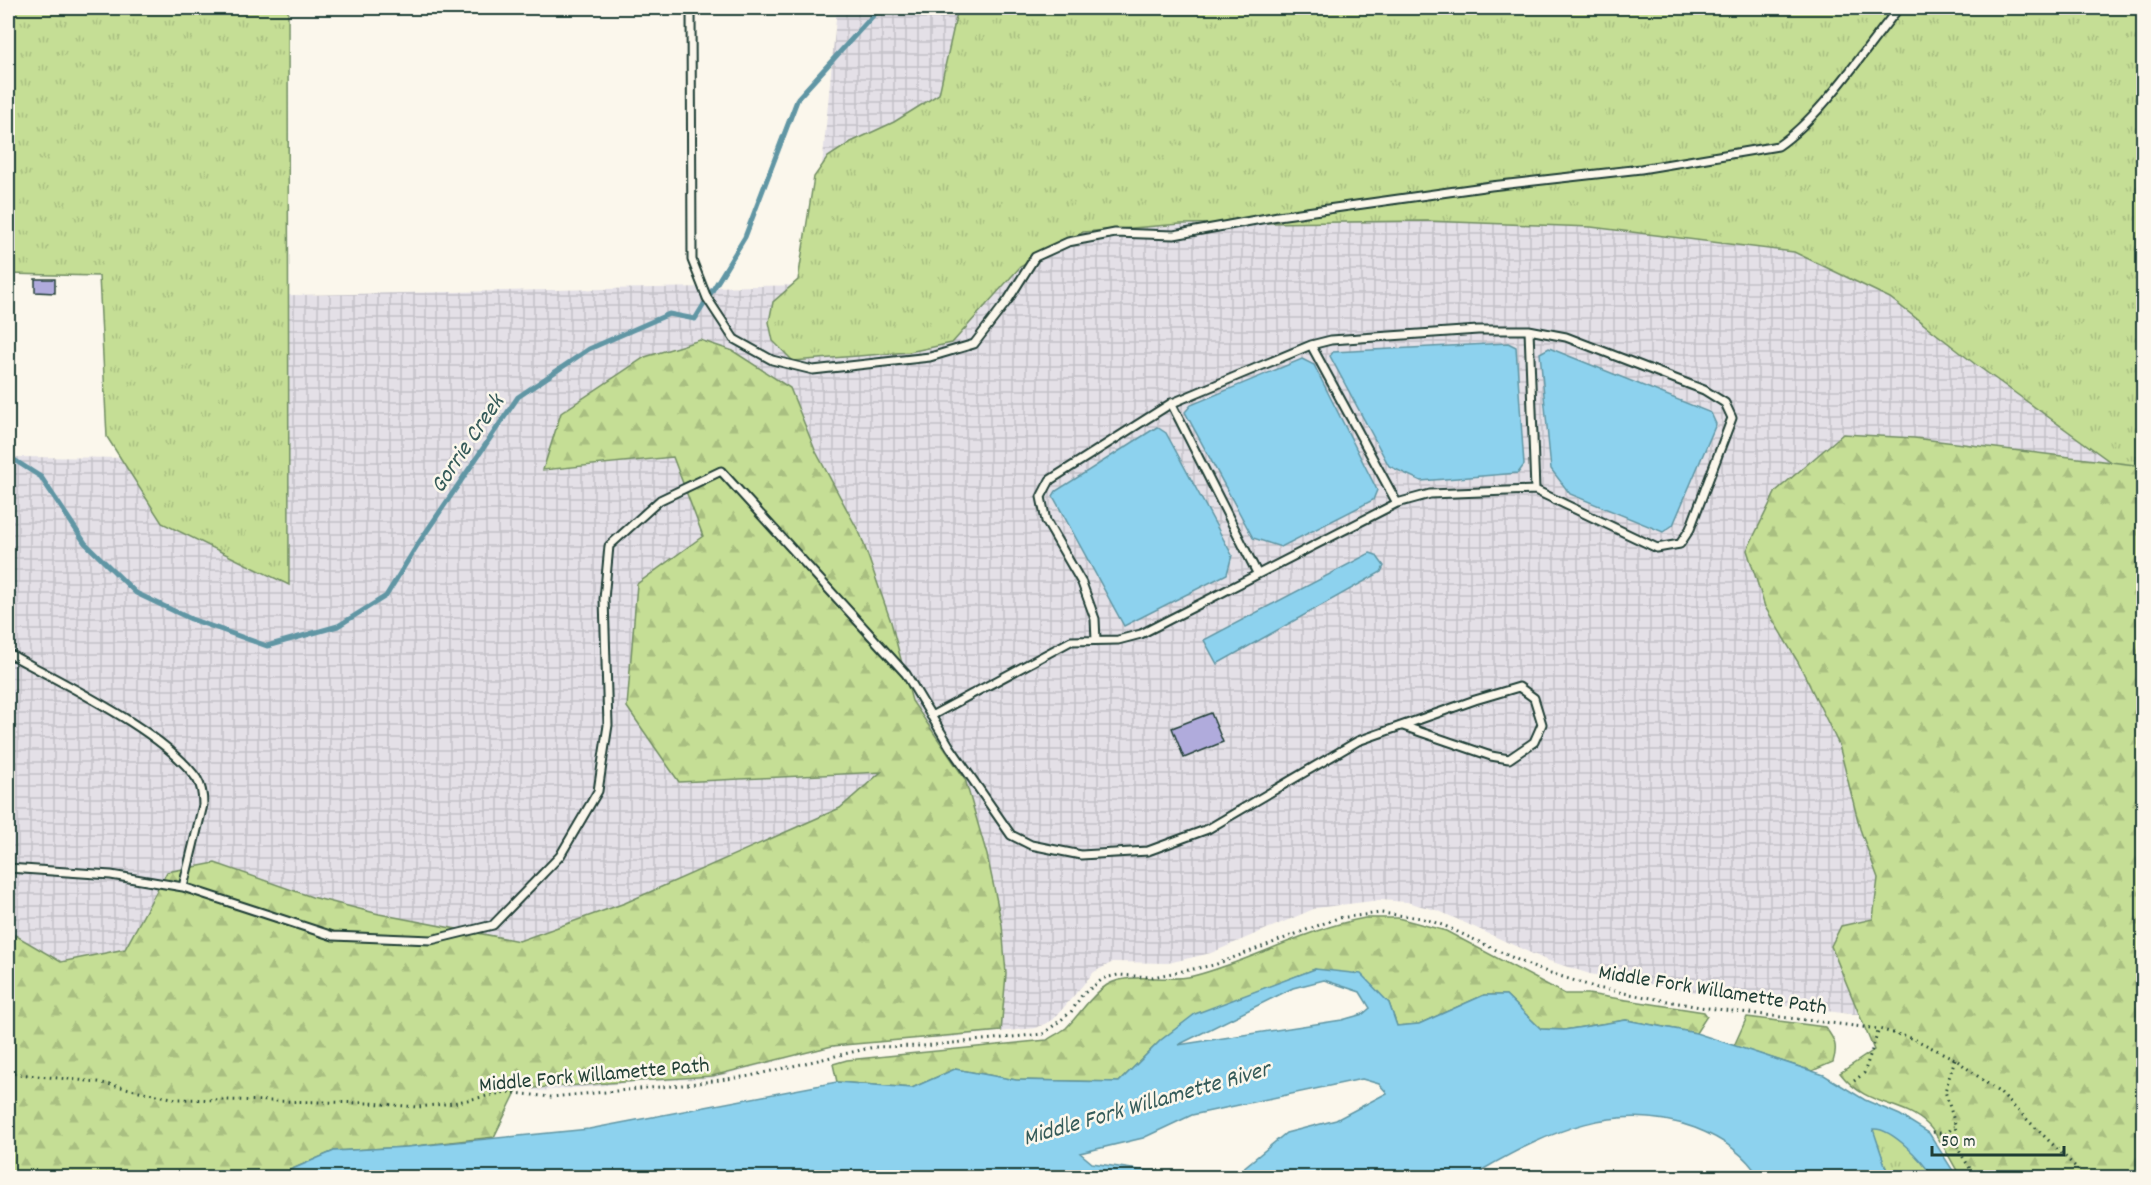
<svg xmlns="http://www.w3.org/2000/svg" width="2151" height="1185" viewBox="0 0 2151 1185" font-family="Dekko,sans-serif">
<defs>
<pattern id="industrial-grid" width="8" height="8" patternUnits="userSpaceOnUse" patternTransform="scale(1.5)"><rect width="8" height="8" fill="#e4e0e7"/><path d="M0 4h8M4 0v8" fill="none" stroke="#c3c1c7"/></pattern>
<pattern id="grass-tufts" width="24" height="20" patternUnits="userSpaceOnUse" patternTransform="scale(1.5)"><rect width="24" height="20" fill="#c5de95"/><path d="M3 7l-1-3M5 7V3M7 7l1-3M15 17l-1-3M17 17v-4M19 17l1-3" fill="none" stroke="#a9bf81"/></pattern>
<pattern id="forest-firs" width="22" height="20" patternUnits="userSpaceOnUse" patternTransform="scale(1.5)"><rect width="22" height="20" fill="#c5de95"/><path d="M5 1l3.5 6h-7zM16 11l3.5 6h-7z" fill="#a9bf81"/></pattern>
</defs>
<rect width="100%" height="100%" fill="#fbf7ec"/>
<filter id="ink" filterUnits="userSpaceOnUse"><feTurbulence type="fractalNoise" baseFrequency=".0167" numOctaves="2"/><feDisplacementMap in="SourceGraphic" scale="12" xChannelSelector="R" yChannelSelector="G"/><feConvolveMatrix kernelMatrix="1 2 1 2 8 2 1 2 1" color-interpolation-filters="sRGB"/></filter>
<g filter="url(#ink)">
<path fill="url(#industrial-grid)" d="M837 8H2135L2143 19V1177L1867 1016 1761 1003 1590 974 1546 960 1439 911 1407 902 1380 900 1316 908 1211 953 1168 963 1113 962 1094 972 1053 1020 1036 1028 951 1037 874 1041 827 1048 711 1078 639 1082 540 1091 521 1088 483 1089 8 1061V457L146 458 137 298 811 285Z"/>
<path fill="url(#grass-tufts)" stroke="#728e64" stroke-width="1.5" d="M8 8H288L289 585 162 523 107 437 99 276 8 274Z
M958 8H2134L2143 24V473L2119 468 1975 364 1890 298 1794 252 1591 227 1427 221 1181 224 1083 232 1020 267 952 343 909 352 793 361 773 341 769 322 773 302 798 280 814 177 828 157 851 142 894 122 939 94Z
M1872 1128C1895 1128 1921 1159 1933 1177H1889Z"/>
<path fill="url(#forest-firs)" stroke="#728e64" stroke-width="1.5" d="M700 340 733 351 790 388 815 450 861 536 891 622 912 701 965 779 987 855 1002 925 1006 974 1001 1031 832 1046 712 1076 534 1088 520 1084 494 1137 407 1147 334 1151 274 1177 230 1172 215 1178H8V996L15 935 61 962 125 949 167 872 215 863 312 897 379 914 519 941 625 903 840 808 881 772 679 782 627 707 637 584 703 536 673 457 543 470 561 413 645 357Z
M1843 434 1914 438 2143 466V1177H1961C1951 1162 1941 1138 1928 1125 1901 1099 1868 1109 1840 1073L1874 1050 1831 946 1841 926 1873 919 1878 878 1860 829 1839 745 1798 662 1765 607 1747 550 1776 491Z
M1365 918H1398L1446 931 1565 994H1588L1704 1012 1707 1016 1696 1033 1626 1020 1564 1030 1541 1029 1506 995H1484L1419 1024 1397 1026 1389 1003 1315 969 1195 1015 1161 1040 1119 1082 1016 1080 955 1069 912 1088 837 1082 833 1064 847 1060 1047 1040C1053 1036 1061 1032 1066 1028 1080 1014 1090 996 1107 985 1131 971 1167 983 1193 976 1252 961 1305 929 1365 918Z
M1747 1017 1825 1027C1835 1040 1838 1046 1833 1062L1812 1071 1734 1046Z"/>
<path fill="#8dd2ee" stroke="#6196a4" stroke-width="1.5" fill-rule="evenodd" d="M1508 343 1516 347 1524 465 1518 473 1421 481 1389 466 1330 356 1333 352Z
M1549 348 1711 413 1716 424 1673 525 1663 532 1570 494 1551 469 1540 353Z
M1302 359 1314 365 1377 490 1373 500 1281 547 1253 538 1185 412 1191 405Z
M1157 427 1166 433 1232 555 1227 574 1124 626 1053 496 1056 491Z
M1370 553 1376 555 1384 566 1381 572 1217 664 1204 640Z
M1315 969 1361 974 1389 1003 1397 1026 1419 1024 1484 995H1506L1541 1029 1564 1030 1626 1020 1696 1033 1824 1075 1865 1100 1900 1115 1929 1133 1957 1177H1933C1922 1161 1892 1127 1873 1129L1889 1177H1759C1745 1154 1721 1138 1695 1128 1617 1100 1550 1131 1482 1170L1484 1178 274 1177 334 1151 407 1147 589 1129 837 1082 912 1088 955 1069 1016 1080 1119 1082 1161 1040 1195 1014ZM1324 980 1360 992 1370 1008 1363 1014 1342 1020 1178 1045 1293 988ZM1362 1079 1379 1084 1387 1093 1336 1120 1286 1133 1242 1169 1193 1174 1139 1170 1092 1163 1080 1153 1143 1138 1192 1115Z
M230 1172 273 1177H215Z"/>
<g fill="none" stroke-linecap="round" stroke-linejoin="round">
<path stroke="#6196a4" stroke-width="5" d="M8 456 41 477 85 543 136 593 191 619 267 646 338 626 386 596 418 544 518 397 589 349 669 314 695 319 745 237 798 98 880 8"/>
</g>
<path fill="#b0abdc" stroke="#1f3d34" stroke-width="1.5" d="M35 279H55V293L35 292Z
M1211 713 1223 742 1184 758 1172 728Z"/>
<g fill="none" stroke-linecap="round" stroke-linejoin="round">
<g stroke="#1f3d34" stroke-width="11">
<path id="service" d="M691 8 692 260 707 298 734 339 772 360 813 370 930 357 974 344 1008 300 1035 257 1068 242 1115 233 1174 235 1278 216 1491 186 1641 169 1778 146C1822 116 1864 50 1899 8
M1529 330 1535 490
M1311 345 1397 503
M1171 403 1257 573
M8 653C61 683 163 730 197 779 202 787 203 796 203 805L183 887
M931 716 1071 641 1118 640 1141 634 1397 503 1430 494 1535 490 1657 548 1680 544 1690 529 1732 418 1725 403 1704 390 1566 337 1529 330H1478L1331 340 1311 345 1170 404 1050 480 1041 497 1046 521 1082 583 1095 619 1096 640
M8 868 111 875 183 887 333 936 431 940 493 925 560 856 598 791 608 725 604 599 609 546 660 500 721 471 906 674 950 747 1011 835 1031 845 1081 855 1148 851 1208 829 1358 741 1475 700 1519 687 1534 698 1542 724 1534 742 1509 759 1491 756 1403 726"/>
</g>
<path stroke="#1f3d34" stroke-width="3" stroke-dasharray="1.5 4.5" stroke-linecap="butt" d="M1955 1059 1945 1091 1955 1124 1958 1149 1976 1178
M8 1073 98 1082 176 1099 369 1103 418 1107 453 1103 506 1092 551 1097 682 1085 750 1076 874 1047 923 1046 1043 1034 1071 1012 1082 995 1104 978 1118 975 1152 977 1214 965 1338 918 1381 913 1422 918 1445 926 1535 968 1597 988 1700 1007 1879 1029 1914 1039 1955 1059 2000 1093 2087 1178
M1854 1081 1864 1073 1879 1029
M1933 1132 1946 1134 1954 1126"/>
<use href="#service" stroke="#fbf7ec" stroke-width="7"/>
</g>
</g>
<g text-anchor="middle" stroke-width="5" stroke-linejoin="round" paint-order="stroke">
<g font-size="22" fill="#1f3d34" stroke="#fbf7ec">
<text transform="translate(1713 988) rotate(9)" y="8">Middle Fork Willamette Path</text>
<text transform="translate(594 1073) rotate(-5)" y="8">Middle Fork Willamette Path</text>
</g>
<g font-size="24" font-style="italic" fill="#355b59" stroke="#fbf7ec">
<text transform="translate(466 443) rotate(-56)" y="8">Gorrie Creek</text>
<text transform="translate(1146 1102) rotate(-16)" y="8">Middle Fork Willamette River</text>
</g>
</g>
<rect width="2151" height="1185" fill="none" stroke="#fbf7ec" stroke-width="30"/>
<rect x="15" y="15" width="2121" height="1155" fill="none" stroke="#1f3d34" stroke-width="2" filter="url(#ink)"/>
<path d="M1932 1146v9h132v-9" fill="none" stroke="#1f3d34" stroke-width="3"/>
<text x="1941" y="1146" font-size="18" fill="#1f3d34" stroke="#fbf7ec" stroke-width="4.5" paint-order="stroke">50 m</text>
</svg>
